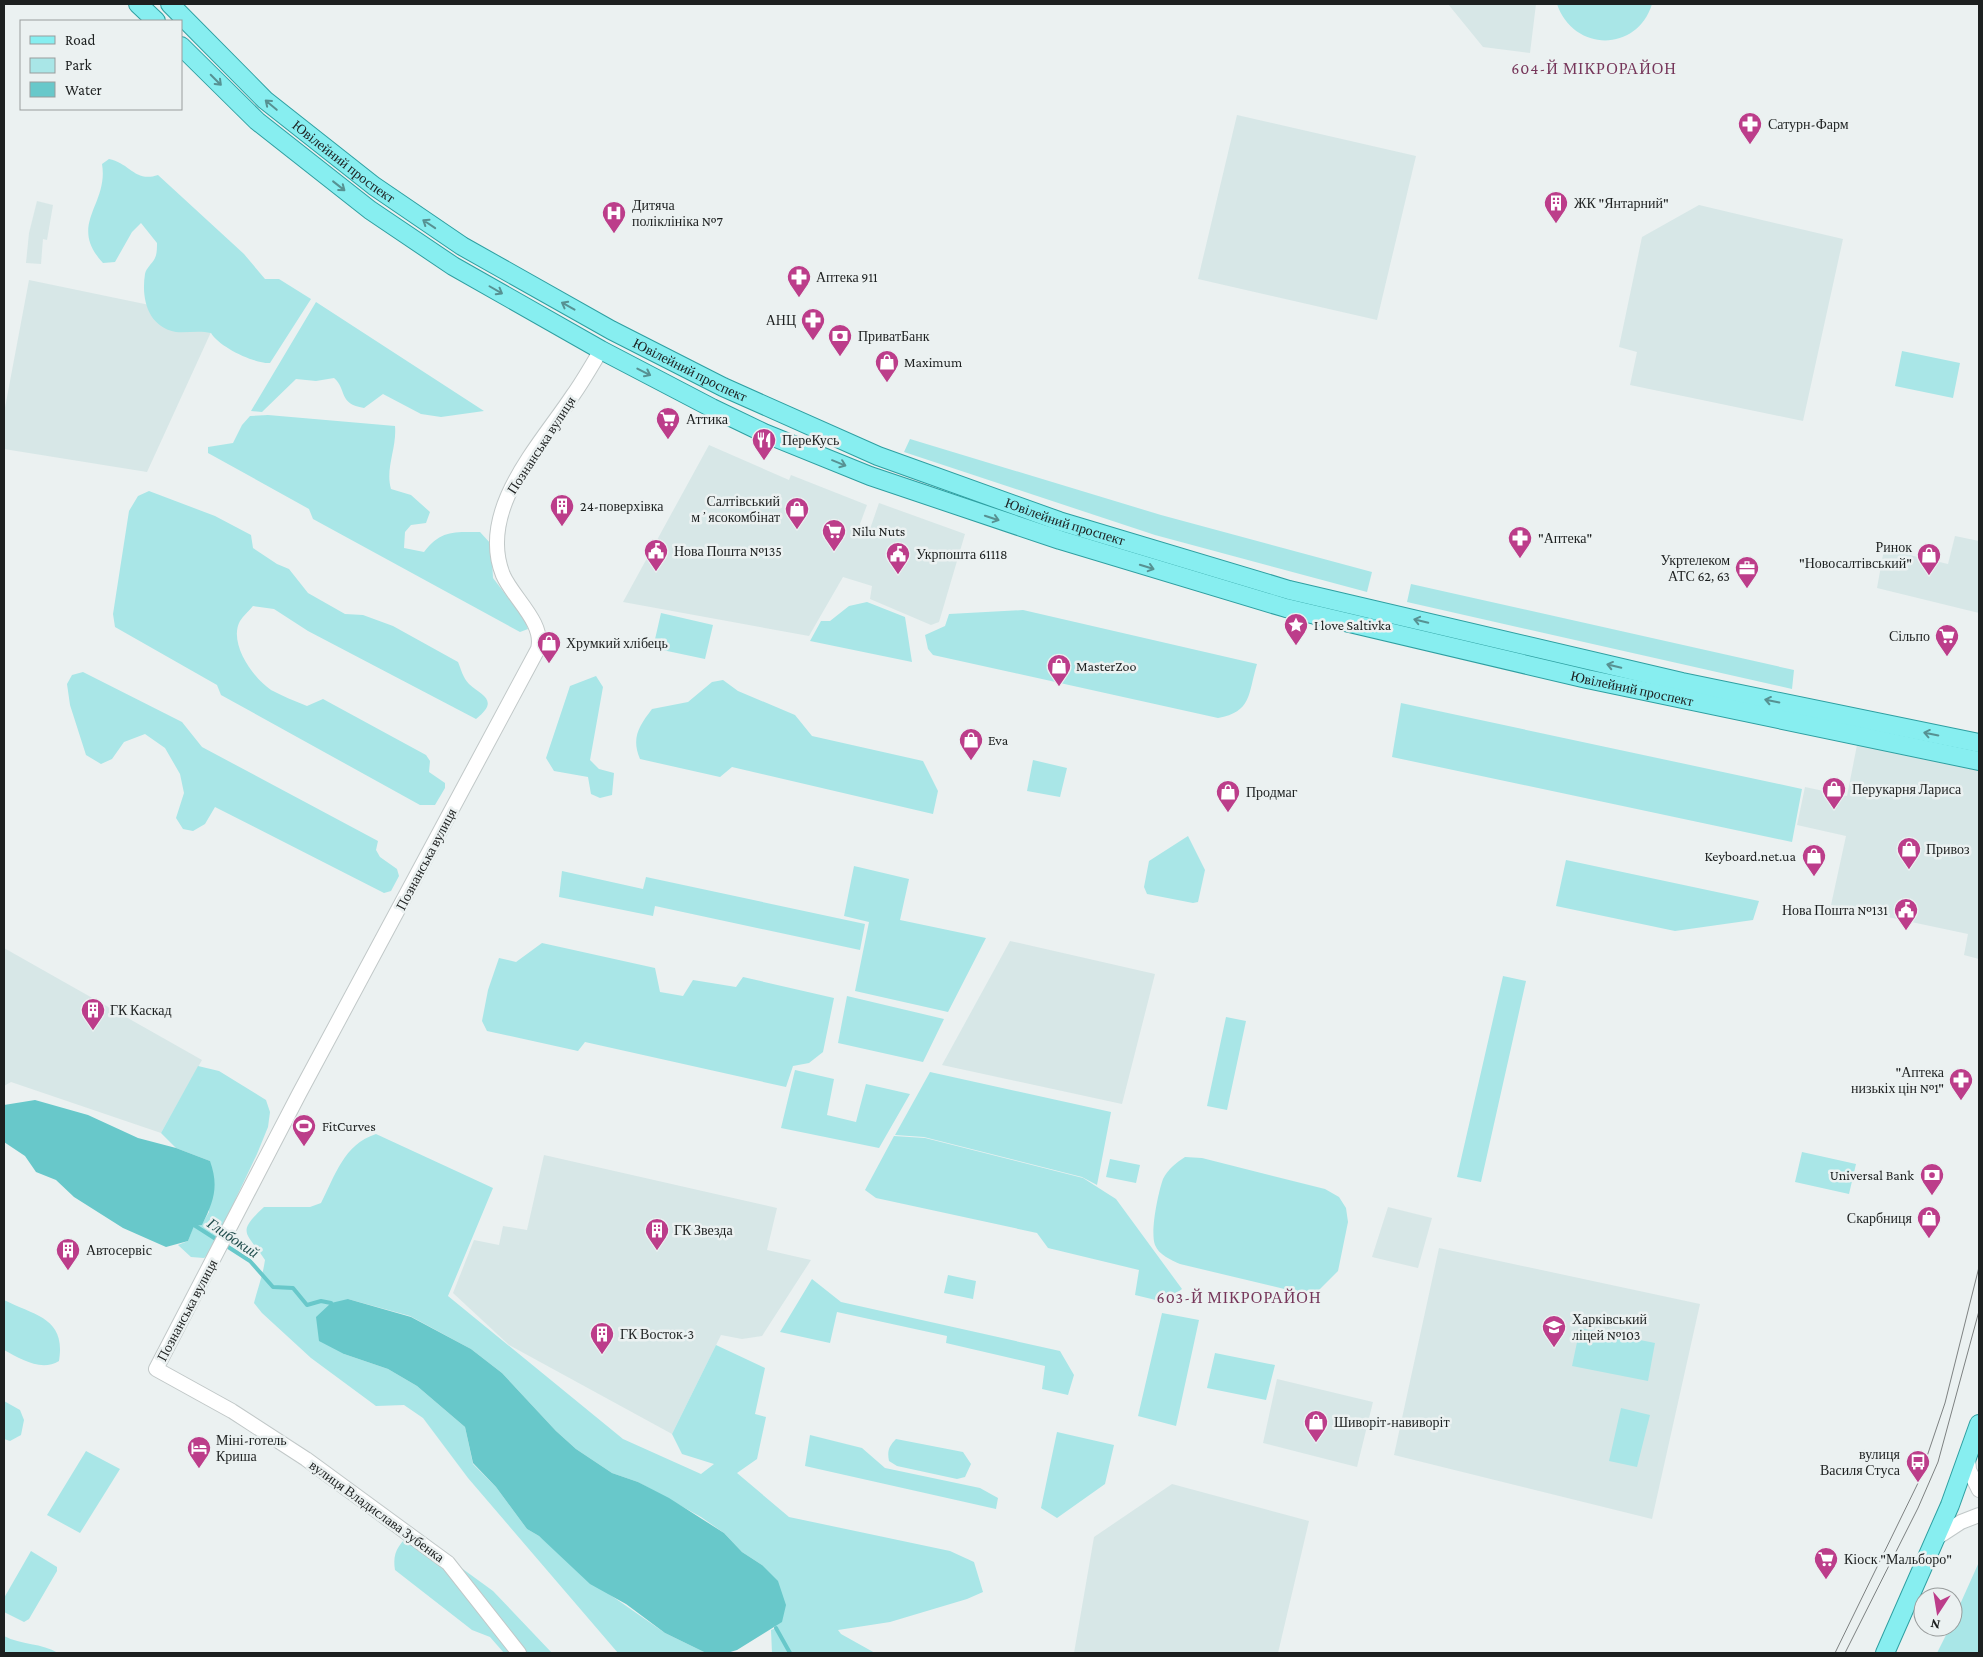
<svg xmlns="http://www.w3.org/2000/svg" width="1983" height="1657" viewBox="0 0 1983 1657" font-family="'Crimson Pro',serif">
<rect width="100%" height="100%" fill="#ebf1f1"/>
<path fill="#d7e7e7" d="M1448 4H1536L1530 53 1483 47Z
M1237 115 1416 156 1377 320 1198 279Z
M37 201 53 205 47 240 43 239 41 264 26 263 29 233Z
M1699 205 1843 239 1803 421 1630 385 1637 352 1619 347 1642 237Z
M29 280 217 319 147 472 4 449V413Z
M709 445 789 480 791 475 867 505 860 524 861 528 870 529 879 503 965 534 939 622 931 625 870 599 872 586 843 577 809 636 623 602Z
M1955 536 1979 541V613L1877 588 1884 549 1948 564Z
M1857 745 1979 771V959L1964 955 1968 934 1831 905 1846 836 1797 825 1805 787 1847 796Z
M1010 941 1155 974 1122 1104 942 1065Z
M4 948 202 1060 161 1133 11 1082 4 1086Z
M544 1155 777 1208 767 1250 811 1260 762 1336 742 1339 721 1335 672 1434 509 1345 453 1293 474 1240 499 1245 503 1226 527 1230Z
M1388 1207 1432 1218 1418 1268 1372 1257Z
M1439 1248 1700 1304 1652 1519 1394 1455Z
M1277 1379 1373 1402 1357 1467 1263 1443Z
M1172 1484 1309 1521 1278 1653H1074L1094 1537Z"/>
<path fill="#a9e6e7" d="M1557 4H1652C1637 53 1573 52 1557 4Z
M109 159C130 163 135 183 158 175L244 254 265 279H279L311 299 270 363C255 364 219 347 211 333 199 330 188 333 176 332 148 327 141 299 145 274 146 268 152 264 155 258 157 254 157 248 157 243L141 223 132 232 115 262 103 263C67 224 109 205 102 164Z
M316 302 484 411 441 417 421 414 383 394 364 408C338 404 347 389 334 378L316 381 296 379 262 412 251 411Z
M1902 351 1960 363 1953 398 1895 386Z
M268 415 395 426C397 448 385 468 391 489L411 495 430 512 426 523 411 525 405 532 404 548 424 552C441 530 453 532 480 532L491 544 493 578 525 620 528 629 520 632 313 519 309 509 208 453V447L233 443 242 425 250 416Z
M910 439 1161 515 1372 572 1367 592 1155 535 904 452Z
M149 491 215 516 251 535 253 548 277 564 289 569 308 593 345 614 363 615 393 626 458 662C461 669 463 678 469 684 482 696 500 700 476 719L308 631 274 609 253 606C249 611 243 616 240 621 228 643 253 678 271 690 282 696 295 701 307 706L323 699 426 755 430 761 429 772 445 783V788L435 805H420L221 695 217 685 115 627 113 614 129 511 138 496Z
M1411 584 1794 670 1792 689 1407 602Z
M867 602 905 617 912 662 810 641 821 621H830L849 606Z
M1023 610 1257 664C1248 694 1252 712 1218 718L933 655 928 649 925 635 945 626 949 614Z
M661 613 713 625 705 659 653 648Z
M83 672 182 722 202 747 378 841 376 850 380 857 397 869 399 876 391 891 384 893 215 807 205 824 193 831 183 829 176 818 184 793 180 774 165 748 145 734 124 742 112 759 101 764 86 755 70 705 67 684 72 675Z
M596 676 603 687 590 760 599 769 614 773 612 795 600 798 591 794 588 777 554 771 546 758 570 686Z
M723 680 738 691 795 715 812 736 923 761 938 791 933 814 732 767 720 777 640 759C631 738 639 726 652 709L688 702 712 682Z
M1401 703 1802 789 1792 842 1392 757Z
M1033 760 1067 768 1060 797 1027 791Z
M1188 836 1205 870 1198 902 1193 903 1147 894 1144 887 1149 861Z
M1566 860 1759 901 1753 920 1675 931 1556 906Z
M854 866 909 879 900 920 986 938 948 1012 855 991 869 922 844 916Z
M562 871 643 889 646 877 865 924 860 950 655 906 653 916 559 897Z
M542 943 655 968 660 992 683 996 693 980 736 987 743 977 834 998 823 1052 809 1063 793 1066 786 1087 585 1042 578 1051 487 1031 482 1021 488 990 499 958 516 962Z
M1503 976 1526 981 1481 1182 1457 1177Z
M847 996 944 1019 923 1062 838 1043Z
M1226 1017 1246 1021 1227 1110 1207 1106Z
M198 1066 219 1071 266 1100 270 1112 268 1127 257 1154 210 1253 204 1258 191 1257 178 1245 188 1241 194 1225 202 1224 209 1212 210 1161 176 1148 161 1133Z
M795 1070 834 1079 827 1115 856 1122 866 1084 910 1094 879 1148 781 1128Z
M930 1072 1111 1112 1097 1185 1082 1177 924 1137 895 1135Z
M376 1134 493 1188 448 1296 623 1439 701 1474 714 1464 682 1454 672 1434 716 1345 765 1368 755 1414 766 1417 757 1459 737 1473 789 1517 950 1551 974 1562 983 1592 967 1599 890 1622 838 1630 841 1634 875 1653H772L771 1630 776 1628 762 1565 742 1552 724 1533 701 1517 638 1482 612 1473 576 1449 556 1431 502 1373 471 1349 410 1316 348 1299 344 1354 388 1369 417 1386 465 1427 473 1464 496 1487 527 1529 539 1536 609 1594 665 1633 704 1652 715 1653H618L468 1478 423 1418 404 1405 376 1406 311 1358 262 1313 254 1303C258 1287 263 1275 265 1260 247 1232 235 1234 264 1207H310L321 1203C335 1176 344 1144 376 1134Z
M894 1136 925 1138 1083 1178 1116 1199 1182 1289 1164 1302 1135 1295 1139 1270 1048 1248 1037 1233 876 1198 865 1190Z
M1802 1152 1856 1164 1849 1194 1795 1182Z
M1185 1157 1202 1158 1325 1189 1339 1197 1346 1208 1348 1222 1338 1271 1319 1290 1301 1293 1180 1264C1171 1260 1159 1255 1155 1245 1150 1232 1158 1193 1163 1179 1168 1169 1176 1163 1185 1157Z
M1110 1159 1140 1165 1136 1183 1106 1177Z
M948 1275 976 1281 973 1299 944 1293Z
M812 1279 841 1302 1060 1351 1074 1375 1068 1395 1042 1389 1045 1366 946 1343 947 1336 837 1312 830 1343 780 1332Z
M4 1300C36 1316 66 1318 59 1361 41 1372 21 1359 4 1350Z
M1162 1313 1199 1320 1176 1426 1138 1416Z
M1580 1328 1655 1343 1648 1381 1572 1366Z
M1215 1353 1275 1365 1266 1400 1207 1388Z
M4 1401 20 1410 24 1420 21 1435 10 1441 4 1439Z
M1621 1408 1650 1415 1637 1467 1609 1461Z
M1057 1432 1114 1445 1105 1484 1057 1518 1041 1508Z
M810 1435 862 1448 885 1468 980 1488 998 1498 996 1509 805 1466Z
M896 1439 963 1452 971 1464 965 1477 957 1479 897 1466 889 1461C887 1451 889 1446 896 1439Z
M86 1451 120 1469 80 1533 47 1515Z
M412 1532 493 1591 552 1653H504L490 1637 472 1630 395 1570C392 1552 399 1544 412 1532Z
M31 1551 57 1567V1571L29 1619 24 1622 4 1612V1598Z
M1979 1562V1653H1937L1950 1627H1953V1620Z
M4 1636C21 1645 42 1643 58 1653H4Z"/>
<path fill="#68c8ca" d="M35 1100 88 1115 138 1138 176 1148 210 1161C219 1186 214 1201 202 1225L194 1226 188 1241 166 1247 123 1228 74 1197 56 1180 36 1172 25 1156 4 1142V1105Z
M348 1299 411 1317 471 1349 502 1373 556 1431 576 1449 612 1473 638 1482 669 1498 724 1533 742 1552 762 1565 778 1581 786 1605 782 1622 737 1650 727 1653 704 1652 665 1633 626 1604 590 1584 539 1536 527 1529 496 1487 473 1463 465 1427 417 1386 388 1369 344 1354 319 1341 316 1317 331 1303Z"/>
<g fill="none" stroke-linecap="round" stroke-linejoin="round">
<path stroke="#68c8ca" stroke-width="4" d="M194 1225 250 1261 273 1287 293 1288 307 1305 321 1301 331 1303
M776 1628 790 1653"/>
<g stroke="#c1c8c8" stroke-width="16">
<path id="minor" d="M1968 1457 1969 1470 1979 1490
M1935 1539 1961 1522 1979 1515
M519 1653 448 1563 306 1459 232 1411 156 1369 299 1094 538 649C545 623 513 598 503 575 477 510 540 445 573 395 583 381 592 365 601 350"/>
</g>
<g stroke="#2e9fa1" stroke-width="20">
<g id="major">
<path d="M138 4 156 21"/>
<path id="s1" d="M170 4 265 100 374 186 462 246 611 330 723 387 878 456 1059 521 1289 590 1682 682 1979 743"/>
<path id="s2" d="M181 46 257 121 370 210 453 266 601 350 712 408 764 433 870 476 1060 540 1286 608 1587 679 1979 761"/>
<path d="M1885 1653 1950 1505 1979 1424"/>
</g>
</g>
<use href="#minor" stroke="#fff" stroke-width="14"/>
<use href="#major" stroke="#87eef0" stroke-width="18"/>
<path stroke="#7d8181" stroke-width="1" d="M1835 1653 1918 1483 1945 1403 1979 1267
M1845 1653 1918 1508 1938 1462 1979 1311"/>
</g>
<defs><path id="oneway-shaft" d="M-6 0H5M1.5-3L5.5 0L1.5 3" fill="none" stroke-width="1.6" stroke-linecap="round" stroke-linejoin="round" transform="scale(1.25)"/></defs>
<g stroke="#579192">
<use href="#oneway-shaft" transform="translate(216 80) rotate(45)"/>
<use href="#oneway-shaft" transform="translate(271 105) rotate(-140)"/>
<use href="#oneway-shaft" transform="translate(339 186) rotate(38)"/>
<use href="#oneway-shaft" transform="translate(429 224) rotate(-146)"/>
<use href="#oneway-shaft" transform="translate(496 290) rotate(30)"/>
<use href="#oneway-shaft" transform="translate(568 306) rotate(-151)"/>
<use href="#oneway-shaft" transform="translate(644 372) rotate(27)"/>
<use href="#oneway-shaft" transform="translate(839 463) rotate(22)"/>
<use href="#oneway-shaft" transform="translate(992 518) rotate(18)"/>
<use href="#oneway-shaft" transform="translate(1147 567) rotate(17)"/>
<use href="#oneway-shaft" transform="translate(1421 621) rotate(-166)"/>
<use href="#oneway-shaft" transform="translate(1614 666) rotate(-167)"/>
<use href="#oneway-shaft" transform="translate(1772 701) rotate(-168)"/>
<use href="#oneway-shaft" transform="translate(1931 734) rotate(-169)"/>
</g>
<defs>
<g id="pharmacy-pin" transform="scale(1.25)"><path d="M0 17L-7.5 6A9.5 9.5 0 1 1 7.5 6Z" fill="#bc3d8a" stroke="#ebf1f1"/><path d="M-2-6h4v4h4v4h-4v4h-4v-4h-4v-4h4Z" fill="#fff"/></g>
<g id="building-pin" transform="scale(1.25)"><path d="M0 17L-7.5 6A9.5 9.5 0 1 1 7.5 6Z" fill="#bc3d8a" stroke="#ebf1f1"/><path d="M-4-6H4V6H1V3H-1V6H-4ZM-2.5-4.3h1.7v1.8h-1.7ZM.8-4.3h1.7v1.8H.8ZM-2.5-1h1.7V.8h-1.7ZM.8-1h1.7V.8H.8Z" fill="#fff"/></g>
<g id="hospital-pin" transform="scale(1.25)"><path d="M0 17L-7.5 6A9.5 9.5 0 1 1 7.5 6Z" fill="#bc3d8a" stroke="#ebf1f1"/><path d="M-5-5h3v3.5h4V-5h3V5h-3V1.5h-4V5h-3Z" fill="#fff"/></g>
<g id="bank-pin" transform="scale(1.25)"><path d="M0 17L-7.5 6A9.5 9.5 0 1 1 7.5 6Z" fill="#bc3d8a" stroke="#ebf1f1"/><path d="M-6-4H6V4H-6ZM0-2.3a2.3 2.3 0 1 0 0 4.6a2.3 2.3 0 1 0 0-4.6Z" fill="#fff"/></g>
<g id="shop-pin" transform="scale(1.25)"><path d="M0 17L-7.5 6A9.5 9.5 0 1 1 7.5 6Z" fill="#bc3d8a" stroke="#ebf1f1"/><path d="M-5-2.5h2.3a2.7 3.5 0 0 1 5.4 0H5L5.5 6h-11ZM-1.5-2.5h3a1.5 2.3 0 0 0-3 0Z" fill="#fff"/></g>
<g id="supermarket-pin" transform="scale(1.25)"><path d="M0 17L-7.5 6A9.5 9.5 0 1 1 7.5 6Z" fill="#bc3d8a" stroke="#ebf1f1"/><path d="M-6-5.5h2.5l.6 2H6L4.5 2H-2.5L-4.4-4H-6ZM-1.5 3.2a1.3 1.3 0 1 0 .1 0ZM3 3.2a1.3 1.3 0 1 0 .1 0Z" fill="#fff"/></g>
<g id="restaurant-pin" transform="scale(1.25)"><path d="M0 17L-7.5 6A9.5 9.5 0 1 1 7.5 6Z" fill="#bc3d8a" stroke="#ebf1f1"/><path d="M-5-6h1v4h1v-4h1v4h1v-4h1v5L-1.5 .5V6h-2V.5L-5-1ZM5-6V6H3V1.5H1.5Q1.5-4 5-6Z" fill="#fff"/></g>
<g id="civic-pin" transform="scale(1.25)"><path d="M0 17L-7.5 6A9.5 9.5 0 1 1 7.5 6Z" fill="#bc3d8a" stroke="#ebf1f1"/><path d="M-.6-6.5H3V-4.5H.6V-3L4-1V1h2V6H-6V1h2V-1L-.6-3ZM-1.2 2.5V6h2.4V2.5Z" fill="#fff"/></g>
<g id="office-pin" transform="scale(1.25)"><path d="M0 17L-7.5 6A9.5 9.5 0 1 1 7.5 6Z" fill="#bc3d8a" stroke="#ebf1f1"/><path d="M-6-3h4V-5.5h4V-3h4V5H-6ZM-1-4.5V-3h2v-1.5ZM-6 0V1H6V0Z" fill="#fff"/></g>
<g id="sight-pin" transform="scale(1.25)"><path d="M0 17L-7.5 6A9.5 9.5 0 1 1 7.5 6Z" fill="#bc3d8a" stroke="#ebf1f1"/><path d="M0-6L1.8-2.2L6-1.7L2.9 1.2L3.7 5.4L0 3.3L-3.7 5.4L-2.9 1.2L-6-1.7L-1.8-2.2Z" fill="#fff"/></g>
<g id="stadium-pin" transform="scale(1.25)"><path d="M0 17L-7.5 6A9.5 9.5 0 1 1 7.5 6Z" fill="#bc3d8a" stroke="#ebf1f1"/><path d="M0-5a6.5 5 0 1 0 0 10a6.5 5 0 1 0 0-10ZM-3.5-1.8h7v3.6h-7Z" fill="#fff"/></g>
<g id="school-pin" transform="scale(1.25)"><path d="M0 17L-7.5 6A9.5 9.5 0 1 1 7.5 6Z" fill="#bc3d8a" stroke="#ebf1f1"/><path d="M0-5L7-2L0 1L-7-2ZM-4 1L0 2.5L4 1V4Q0 6-4 4Z" fill="#fff"/></g>
<g id="hotel-pin" transform="scale(1.25)"><path d="M0 17L-7.5 6A9.5 9.5 0 1 1 7.5 6Z" fill="#bc3d8a" stroke="#ebf1f1"/><path d="M-6-4.5h1.5V1H6V5H4.5V3h-9V5H-6ZM-4 0a1.8 1.8 0 1 1 3.6 0ZM.5 0V-2.5h3Q6-2.5 6 0Z" fill="#fff"/></g>
<g id="bus-pin" transform="scale(1.25)"><path d="M0 17L-7.5 6A9.5 9.5 0 1 1 7.5 6Z" fill="#bc3d8a" stroke="#ebf1f1"/><path d="M-5-6H5V4H4V6H2V4H-2V6H-4V4H-5ZM-3.5-4V0h7V-4ZM-3.5 1.2v1.5H-2V1.2ZM2 1.2v1.5H3.5V1.2Z" fill="#fff"/></g>
</defs>
<g fill-rule="evenodd">
<use href="#pharmacy-pin" x="1750" y="124"/>
<use href="#building-pin" x="1556" y="203"/>
<use href="#hospital-pin" x="614" y="213"/>
<use href="#pharmacy-pin" x="799" y="277"/>
<use href="#pharmacy-pin" x="813" y="320"/>
<use href="#bank-pin" x="840" y="336"/>
<use href="#shop-pin" x="887" y="362"/>
<use href="#supermarket-pin" x="668" y="419"/>
<use href="#restaurant-pin" x="764" y="440"/>
<use href="#building-pin" x="562" y="506"/>
<use href="#shop-pin" x="797" y="509"/>
<use href="#supermarket-pin" x="834" y="531"/>
<use href="#pharmacy-pin" x="1520" y="538"/>
<use href="#civic-pin" x="656" y="551"/>
<use href="#civic-pin" x="898" y="554"/>
<use href="#shop-pin" x="1929" y="555"/>
<use href="#office-pin" x="1747" y="568"/>
<use href="#sight-pin" x="1296" y="625"/>
<use href="#supermarket-pin" x="1947" y="636"/>
<use href="#shop-pin" x="549" y="643"/>
<use href="#shop-pin" x="1059" y="666"/>
<use href="#shop-pin" x="971" y="740"/>
<use href="#shop-pin" x="1834" y="789"/>
<use href="#shop-pin" x="1228" y="792"/>
<use href="#shop-pin" x="1909" y="849"/>
<use href="#shop-pin" x="1814" y="856"/>
<use href="#civic-pin" x="1906" y="910"/>
<use href="#building-pin" x="93" y="1010"/>
<use href="#pharmacy-pin" x="1961" y="1080"/>
<use href="#stadium-pin" x="304" y="1126"/>
<use href="#bank-pin" x="1932" y="1175"/>
<use href="#shop-pin" x="1929" y="1218"/>
<use href="#building-pin" x="657" y="1230"/>
<use href="#building-pin" x="68" y="1250"/>
<use href="#school-pin" x="1554" y="1327"/>
<use href="#building-pin" x="602" y="1334"/>
<use href="#shop-pin" x="1316" y="1422"/>
<use href="#hotel-pin" x="199" y="1448"/>
<use href="#bus-pin" x="1918" y="1462"/>
<use href="#supermarket-pin" x="1826" y="1559"/>
</g>
<g text-anchor="middle" stroke-width="5" stroke-linejoin="round" paint-order="stroke">
<g font-size="14" fill="#1d2020" stroke="#ebf1f1" text-anchor="start">
<text x="1768" y="129">Сатурн-Фарм</text>
<text x="1574" y="208">ЖК "Янтарний"</text>
<text x="632" y="210">Дитяча<tspan x="632" dy="16">поліклініка №7</tspan></text>
<text x="816" y="282">Аптека 911</text>
<text x="796" y="325" text-anchor="end">АНЦ</text>
<text x="858" y="341">ПриватБанк</text>
<text x="904" y="367">Maximum</text>
<text x="686" y="424">Аттика</text>
<text x="782" y="445">ПереКусь</text>
<text x="780" y="506" text-anchor="end">Салтівський<tspan x="780" dy="16">мʼясокомбінат</tspan></text>
<text x="580" y="511">24-поверхівка</text>
<text x="852" y="536">Nilu Nuts</text>
<text x="1538" y="543">"Аптека"</text>
<text x="1912" y="552" text-anchor="end">Ринок<tspan x="1912" dy="16">"Новосалтівський"</tspan></text>
<text x="674" y="556">Нова Пошта №135</text>
<text x="916" y="559">Укрпошта 61118</text>
<text x="1730" y="565" text-anchor="end">Укртелеком<tspan x="1730" dy="16">АТС 62, 63</tspan></text>
<text x="1314" y="630">I love Saltivka</text>
<text x="1930" y="641" text-anchor="end">Сільпо</text>
<text x="566" y="648">Хрумкий хлібець</text>
<text x="1076" y="671">MasterZoo</text>
<text x="988" y="745">Eva</text>
<text x="1852" y="794">Перукарня Лариса</text>
<text x="1246" y="797">Продмаг</text>
<text x="1926" y="854">Привоз</text>
<text x="1796" y="861" text-anchor="end">Keyboard.net.ua</text>
<text x="1888" y="915" text-anchor="end">Нова Пошта №131</text>
<text x="110" y="1015">ГК Каскад</text>
<text x="1944" y="1077" text-anchor="end">"Аптека<tspan x="1944" dy="16">низькіх цін №1"</tspan></text>
<text x="322" y="1131">FitCurves</text>
<text x="1914" y="1180" text-anchor="end">Universal Bank</text>
<text x="1912" y="1223" text-anchor="end">Скарбниця</text>
<text x="674" y="1235">ГК Звезда</text>
<text x="86" y="1255">Автосервіс</text>
<text x="1572" y="1324">Харківський<tspan x="1572" dy="16">ліцей №103</tspan></text>
<text x="620" y="1339">ГК Восток-3</text>
<text x="1334" y="1427">Шиворіт-навиворіт</text>
<text x="216" y="1445">Міні-готель<tspan x="216" dy="16">Криша</tspan></text>
<text x="1900" y="1459" text-anchor="end">вулиця<tspan x="1900" dy="16">Василя Стуса</tspan></text>
<text x="1844" y="1564">Кіоск "Мальборо"</text>
</g>
<g font-size="14" fill="#1d2020" stroke="#ebf1f1">
<text dy="5" stroke="none"><textPath href="#s1" startOffset="235">Ювілейний проспект</textPath></text>
<text dy="5" stroke="none"><textPath href="#s1" startOffset="640">Ювілейний проспект</textPath></text>
<text transform="translate(541 445) rotate(-57)" y="5">Познанська вулиця</text>
<text dy="5" stroke="none"><textPath href="#s1" startOffset="1045">Ювілейний проспект</textPath></text>
<text dy="5" stroke="none"><textPath href="#s2" startOffset="1610">Ювілейний проспект</textPath></text>
<text transform="translate(426 859) rotate(-62)" y="5">Познанська вулиця</text>
<text transform="translate(187 1310) rotate(-62)" y="5">Познанська вулиця</text>
<text transform="translate(377 1511) rotate(36)" y="5">вулиця Владислава Зубенка</text>
</g>
<g font-size="15" font-style="italic" fill="#1e4b4b" stroke="#ebf1f1">
<text transform="translate(233 1238) rotate(34)" y="5">Глибокий</text>
</g>
<g font-size="16" letter-spacing="1" fill="#76365a" stroke="#ebf1f1">
<text x="1594" y="74">604-Й МІКРОРАЙОН</text>
<text x="1239" y="1303">603-Й МІКРОРАЙОН</text>
</g>
</g>
<rect width="1983" height="1657" fill="none" stroke="#1d2020" stroke-width="10"/>
<rect x="20" y="20" width="162" height="90" fill="#ebf1f1" stroke="#999d9d"/>
<rect x="30" y="36" width="25" height="8" fill="#87eef0" stroke="#999d9d"/>
<text x="65" y="45" font-size="15" fill="#1d2020">Road</text>
<rect x="30" y="58" width="25" height="15" fill="#a9e6e7" stroke="#999d9d"/>
<text x="65" y="70" font-size="15" fill="#1d2020">Park</text>
<rect x="30" y="82" width="25" height="15" fill="#68c8ca" stroke="#999d9d"/>
<text x="65" y="95" font-size="15" fill="#1d2020">Water</text>
<g transform="translate(1938 1612) rotate(192)"><circle r="24" fill="#ebf1f1" stroke="#999d9d"/>
<path d="M0-4L9 19L0 12L-9 19Z" fill="#bc3d8a"/>
<text y="-8" font-size="14" font-weight="bold" text-anchor="middle" fill="#1d2020">N</text>
</g>
</svg>
